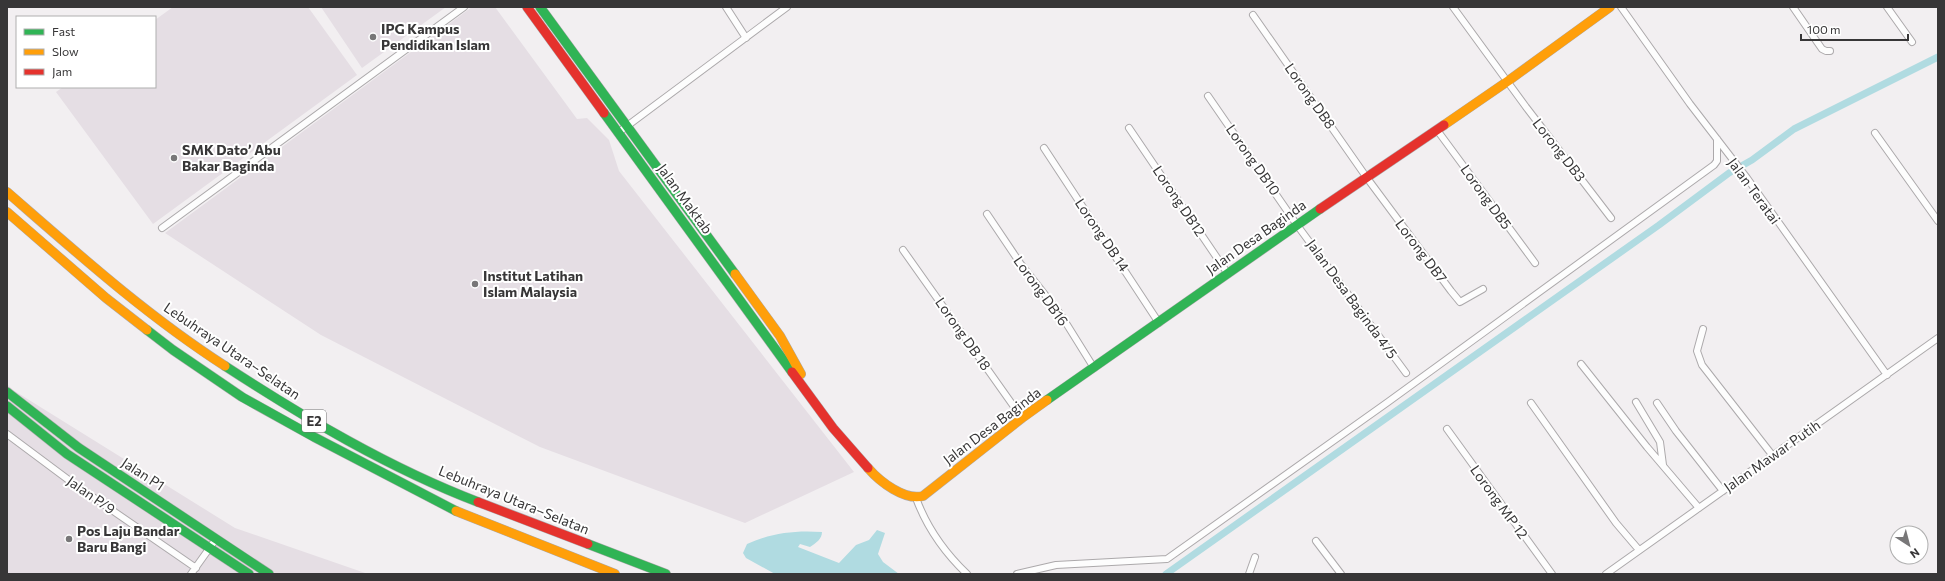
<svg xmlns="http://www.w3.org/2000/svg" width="1945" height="581" viewBox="0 0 1945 581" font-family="Commissioner,sans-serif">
<rect width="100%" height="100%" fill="#f2eff1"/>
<path fill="#e5dee4" d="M173 7H308L357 75 153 224 56 92 63 87H155V20Z
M321 7H446L362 68Z
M472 7H495L577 119 587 118 609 140 619 171 854 472 745 523 540 447 321 335 165 233Z
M7 384 13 390 235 528 368 574H7Z"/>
<path fill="#b0dbe1" d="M877 530 885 533 878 554 883 562 899 574H775L746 558 743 553 747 544C771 533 795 530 822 532 822 539 816 543 810 547L800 544 798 547 839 563 856 545 869 540Z"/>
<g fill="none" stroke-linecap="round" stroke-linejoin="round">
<path stroke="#b0dbe1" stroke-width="7" d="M1166 574 1659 225 1729 173 1752 160 1794 129 1938 57"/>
<g stroke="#aca9ab" stroke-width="8">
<path id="street" d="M726 7 746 38
M1453 7 1526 107 1611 218
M1621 7 1690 104 1747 178 1887 375
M1793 7 1822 49 1826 51H1830
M1887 7 1912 42
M1253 15 1367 178 1451 291 1460 302 1483 289
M1208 96 1297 225 1406 373
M1129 128 1228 274
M1437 130 1535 263
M619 132 787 7
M1875 133 1938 221
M1044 148 1159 323
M987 214 1020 263 1061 315 1094 368
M162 228 464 7
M903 250 1022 418
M1703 329 1697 351 1702 365 1773 456
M1581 364 1647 447 1699 508
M1636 402 1660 442 1663 465
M1531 403 1616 523 1639 550
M1657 403 1676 431 1723 491
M1447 429 1552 574
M7 434 74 484 196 568
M916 498C927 528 944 552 967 574
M1316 541 1341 574
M191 574 216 539
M1017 574 1056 565 1167 559 1388 402 1714 165 1717 161V139
M1249 574 1255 557
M1606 574 1938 338"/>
</g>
<g stroke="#aca9ab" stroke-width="10">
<path id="fast" d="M540 7 735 274
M604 113 792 372
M147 330 173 350 242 397 314 437 456 511
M225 366C305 418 389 468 478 502
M7 392 79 448 269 574
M1047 400 1320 209
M7 406 67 454 249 574
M588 544 666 574"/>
</g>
<g stroke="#aca9ab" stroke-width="10">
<path id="slow" d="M1444 125 1508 81 1610 7
M7 192C77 253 146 315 225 366
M7 212 106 298 147 330
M735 274 780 336 801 374
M868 468C880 482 905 501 923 496L1022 418 1047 400
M456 511 615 574"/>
</g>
<g stroke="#aca9ab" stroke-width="10">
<path id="jam" d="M527 7 604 113
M1320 209 1444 125
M792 372 833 428 868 468
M478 502 588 544"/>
</g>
<use href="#street" stroke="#fdfdfd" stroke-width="6"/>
<use href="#fast" stroke="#30b455" stroke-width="9"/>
<use href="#slow" stroke="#ff9f0a" stroke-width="9"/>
<use href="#jam" stroke="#e5322d" stroke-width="9"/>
</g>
<g fill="#787778" stroke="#fff" stroke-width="1.5">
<circle cx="373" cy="37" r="4"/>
<circle cx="174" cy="158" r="4"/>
<circle cx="475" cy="284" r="4"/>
<circle cx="69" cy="539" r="4"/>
</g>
<g text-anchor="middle" stroke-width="4" stroke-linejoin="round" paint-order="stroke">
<rect fill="#fff" stroke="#737273" stroke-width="1" x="302" y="410" width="24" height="22" rx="3"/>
<g font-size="13" font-weight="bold" fill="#373637">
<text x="314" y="426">E2</text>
</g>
<g font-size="14" font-weight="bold" fill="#373637" stroke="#fff" text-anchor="start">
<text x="381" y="34">IPG Kampus<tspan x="381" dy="16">Pendidikan Islam</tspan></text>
<text x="182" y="155">SMK Dato’ Abu<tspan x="182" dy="16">Bakar Baginda</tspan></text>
<text x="483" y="281">Institut Latihan<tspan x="483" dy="16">Islam Malaysia</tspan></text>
<text x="77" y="536">Pos Laju Bandar<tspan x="77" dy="16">Baru Bangi</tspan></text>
</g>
<g font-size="14" fill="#373637" stroke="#fff">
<text transform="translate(1310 96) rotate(55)" y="5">Lorong DB8</text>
<text transform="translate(1559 150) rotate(52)" y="5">Lorong DB3</text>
<text transform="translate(1253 160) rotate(55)" y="5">Lorong DB10</text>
<text transform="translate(1754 191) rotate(54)" y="5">Jalan Teratai</text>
<text transform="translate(1486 197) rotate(54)" y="5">Lorong DB5</text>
<text transform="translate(685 199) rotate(54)" y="5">Jalan Maktab</text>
<text transform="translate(1179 201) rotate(56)" y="5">Lorong DB12</text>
<text transform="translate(1102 235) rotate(56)" y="5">Lorong DB 14</text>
<text transform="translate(1256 237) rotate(-35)" y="5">Jalan Desa Baginda</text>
<text transform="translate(1421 251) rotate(53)" y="5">Lorong DB7</text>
<text transform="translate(1041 291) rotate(54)" y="5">Lorong DB16</text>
<text transform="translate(1352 299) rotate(54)" y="5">Jalan Desa Baginda 4/5</text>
<text transform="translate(963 334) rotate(55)" y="5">Lorong DB 18</text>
<text transform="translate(232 351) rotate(34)" y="5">Lebuhraya Utara–Selatan</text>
<text transform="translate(992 426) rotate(-37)" y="5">Jalan Desa Baginda</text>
<text transform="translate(1772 456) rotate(-35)" y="5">Jalan Mawar Putih</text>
<text transform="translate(143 474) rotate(33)" y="5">Jalan P1</text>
<text transform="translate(91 495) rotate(35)" y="5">Jalan P/9</text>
<text transform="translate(514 500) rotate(22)" y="5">Lebuhraya Utara–Selatan</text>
<text transform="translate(1499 502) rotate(54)" y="5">Lorong MP 12</text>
</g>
</g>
<rect width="1945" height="581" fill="none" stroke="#373637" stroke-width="16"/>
<rect x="16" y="16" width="140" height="72" fill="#ffffff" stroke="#afafaf"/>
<rect x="24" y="29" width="20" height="6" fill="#30b455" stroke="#afafaf"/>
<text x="52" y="36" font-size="12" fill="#373637">Fast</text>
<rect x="24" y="49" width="20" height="6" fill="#ff9f0a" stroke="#afafaf"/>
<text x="52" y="56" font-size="12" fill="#373637">Slow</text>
<rect x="24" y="69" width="20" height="6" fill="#e5322d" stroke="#afafaf"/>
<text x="52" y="76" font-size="12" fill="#373637">Jam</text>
<g transform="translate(1909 545) rotate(144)"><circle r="19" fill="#ffffff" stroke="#afafaf"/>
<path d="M0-3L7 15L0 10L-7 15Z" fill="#787778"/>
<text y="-6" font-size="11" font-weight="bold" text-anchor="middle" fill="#373637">N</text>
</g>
<path d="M1801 34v6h107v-6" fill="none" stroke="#373637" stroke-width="2"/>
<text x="1807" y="34" font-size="12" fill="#373637" stroke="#ffffff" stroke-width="3" paint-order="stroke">100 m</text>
</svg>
